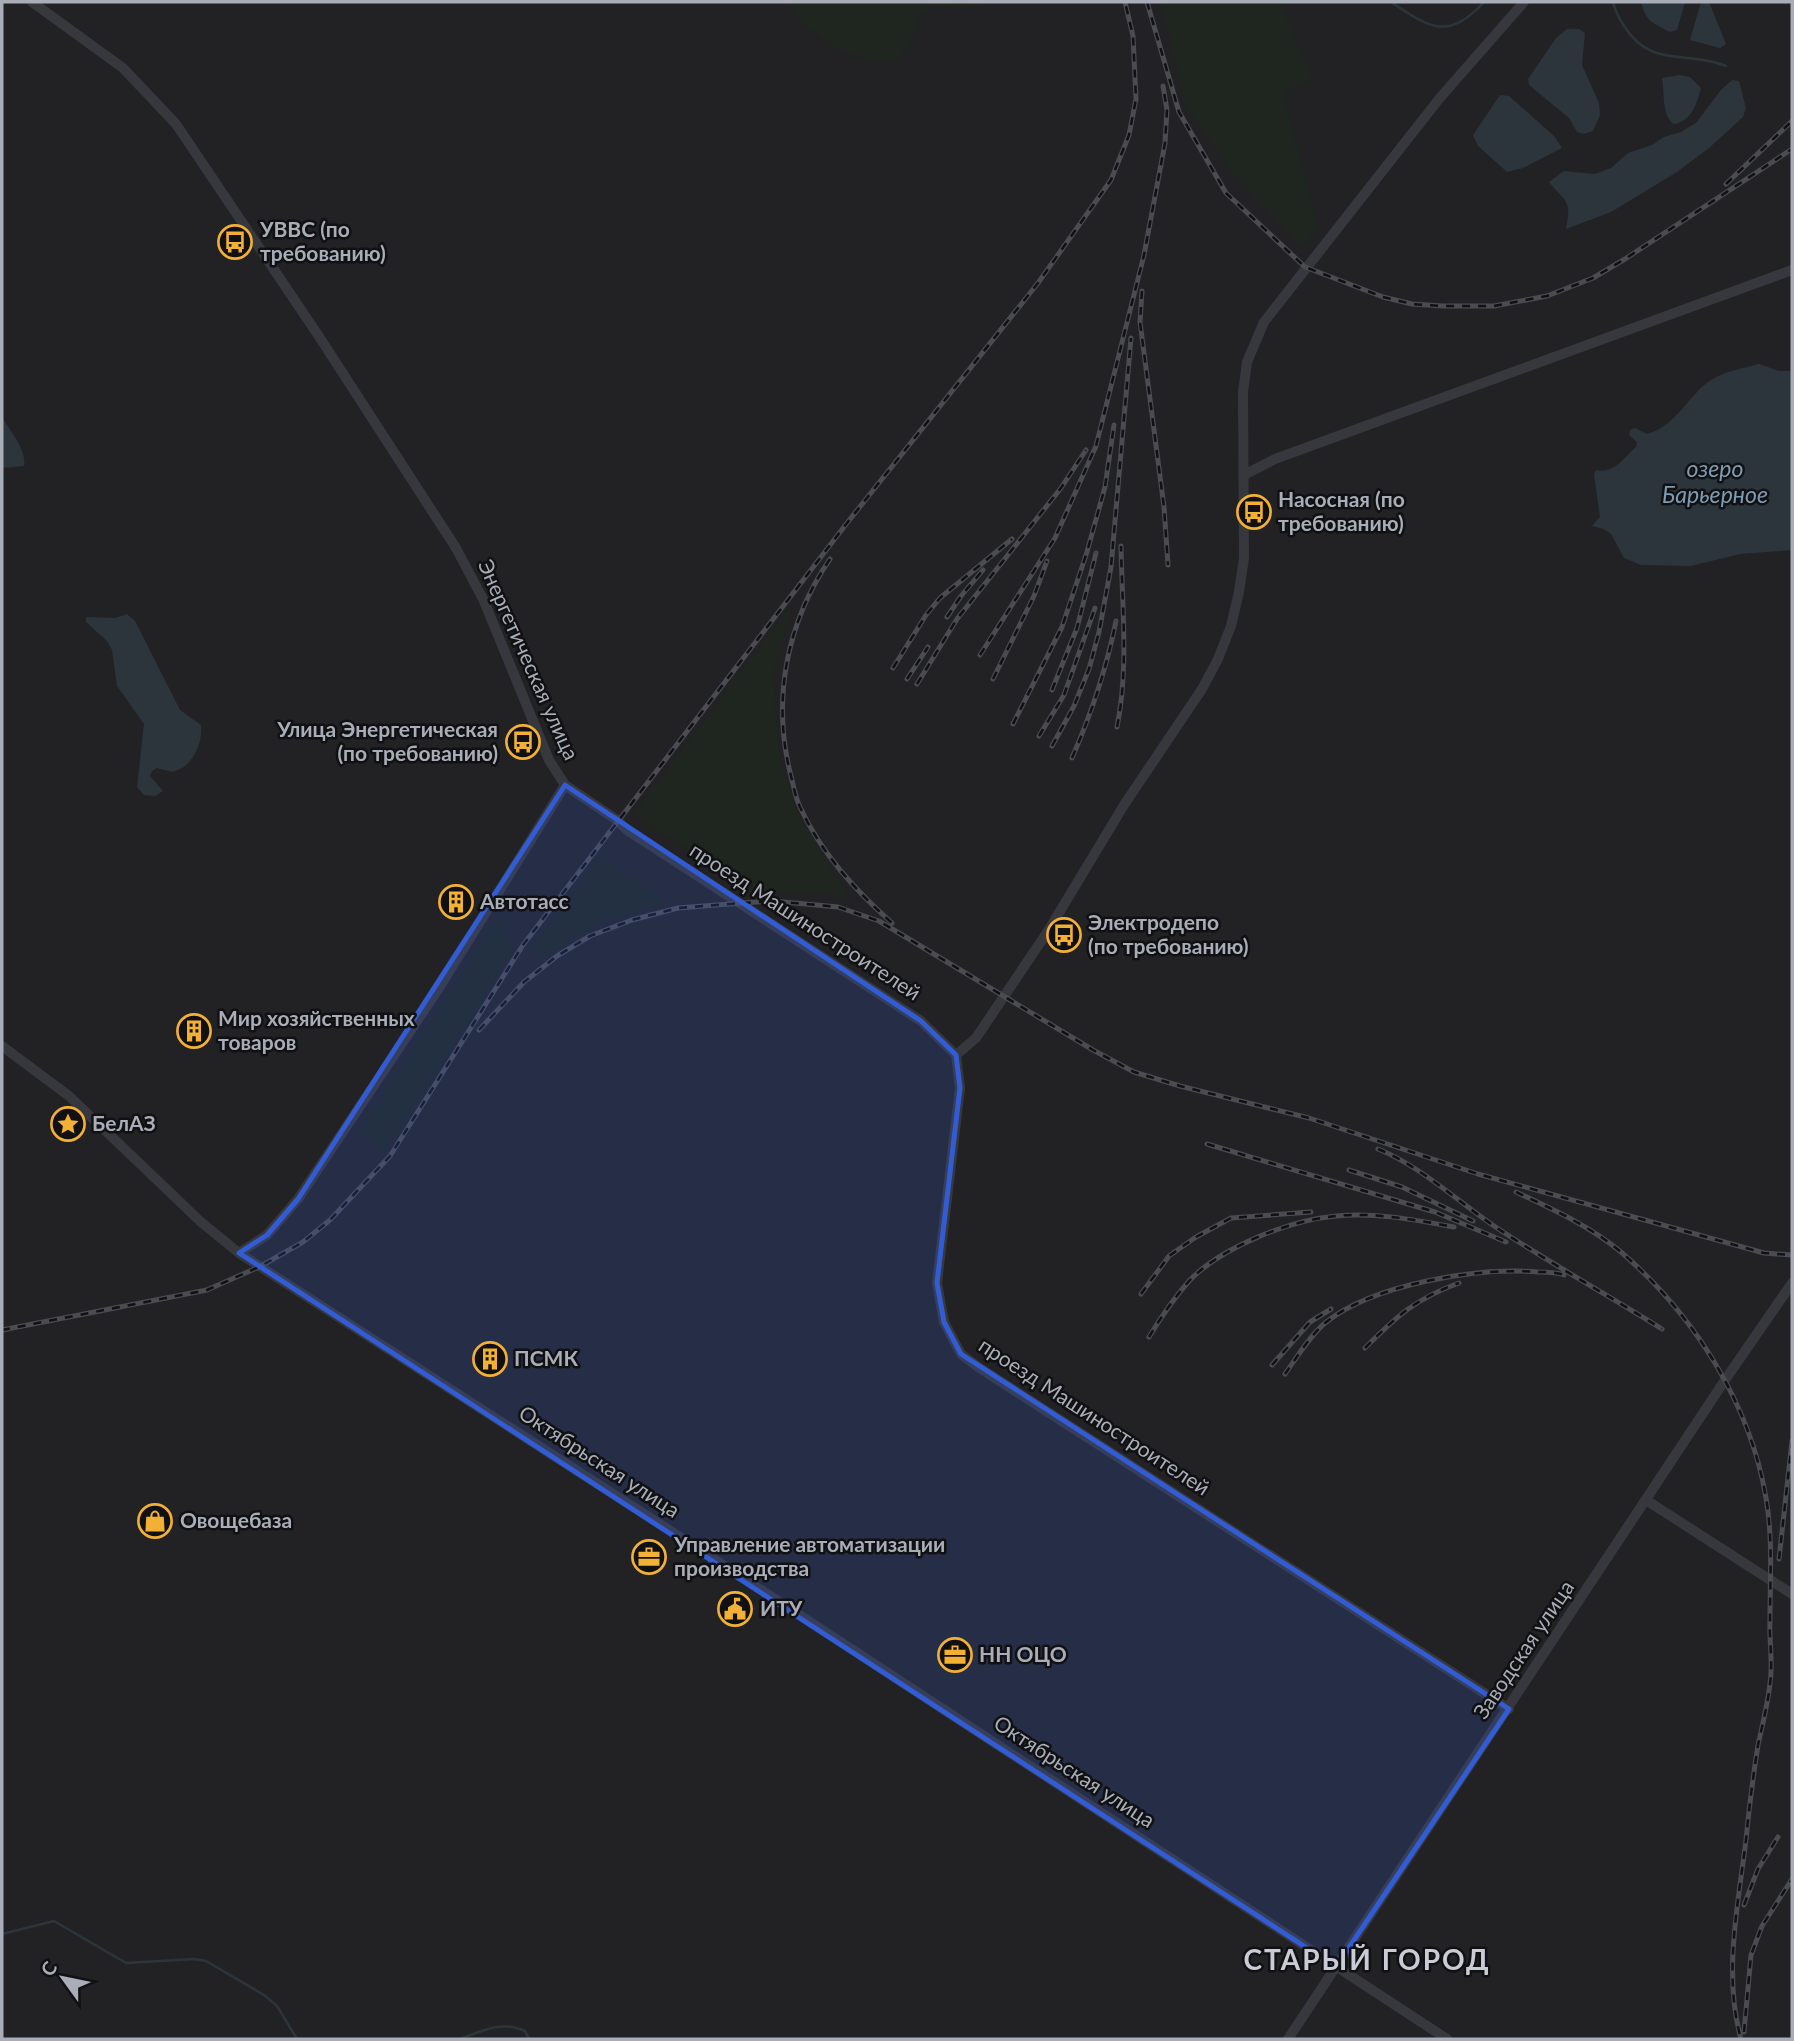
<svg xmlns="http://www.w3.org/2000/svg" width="1794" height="2041" viewBox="0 0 1794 2041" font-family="Lato,sans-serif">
<rect width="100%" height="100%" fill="#161618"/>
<path fill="#222225" d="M2 2H1792V2039H2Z"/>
<path fill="#1e261f" d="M788 2H998L962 10 937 5 920 13 913 41 897 59 868 62 831 45 802 23Z
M1162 2H1279L1313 79 1283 93 1318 229 1302 247 1235 177 1185 105Z
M792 607 773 675 779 760 797 810 849 899 828 892 754 890 642 820 635 813 788 609Z
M606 860 668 903 610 917 547 954 538 956 531 949 599 861Z
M498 918 513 945 512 950 478 1008 382 1153 360 1131Z"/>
<path fill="#2c353c" d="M1641 2H1685L1677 30 1670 32C1653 23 1646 22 1641 2Z
M1701 2H1709L1726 44 1720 48 1690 40Z
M1567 29H1579L1585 33 1582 65 1599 103 1600 115 1593 131 1584 134 1577 132 1569 118 1529 85 1528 79 1556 38Z
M1680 75 1690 77 1701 88C1697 103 1692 121 1674 124 1661 115 1665 93 1662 78Z
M1732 80 1739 81 1746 108 1743 117 1709 148 1677 172 1611 212 1566 229C1572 199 1566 203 1549 182L1564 171 1595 174 1611 168 1628 153 1652 145 1664 137 1681 132 1696 123 1721 90Z
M1500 95 1509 96 1554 136 1562 148 1523 168 1507 172 1478 146 1473 135Z
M1759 364 1779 371H1792V550L1740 554 1691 566 1641 565 1624 558 1611 534 1604 529 1592 526 1600 517 1594 474 1596 470C1614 474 1624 458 1636 447L1637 442 1629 435 1630 430 1635 428 1647 434C1677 426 1688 395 1711 380 1725 371 1744 368 1759 364Z
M2 417C10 431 27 450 24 466L2 468Z
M127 614 135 621 180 710 201 725C203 744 192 768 172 772L157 768 152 771 150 776 163 791 155 796 144 795 137 787 144 724 117 686 112 650 107 641 86 622V617L115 618Z"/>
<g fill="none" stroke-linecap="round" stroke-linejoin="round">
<path stroke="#2c353c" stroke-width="2.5" d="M1391 2C1430 28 1448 41 1484 2
M1613 2C1615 11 1619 18 1624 26 1651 69 1686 50 1726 66
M2 1934 54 1921 126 1963 194 1959 206 1961 264 1995 277 2006 297 2039
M460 2039C482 2031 502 2020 525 2031L529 2039"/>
<path stroke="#37383d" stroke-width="10" d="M32 2 123 68 176 124 320 338 456 548 484 601 549 760 565 785 617 820 627 830 921 1021 956 1055 960 1088 937 1283 944 1322 961 1354 978 1367 1509 1709
M1244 475 1275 459 1792 270
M2 1046 69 1096 201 1222 239 1253 700 1550 1447 2039
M956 1055 976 1038 1048 931 1124 805 1202 689 1218 659 1231 626 1239 592 1244 558 1243 392 1247 362 1264 322 1439 99 1524 2
M239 1253 267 1235 298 1199 437 991 565 785
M1646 1500 1792 1594
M1288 2039 1725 1380 1792 1283"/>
<g stroke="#4a4c52" stroke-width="5">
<path id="rail" d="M1147 2 1179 112 1226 193 1305 267 1383 297 1412 304 1443 306H1494L1547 296 1593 278 1625 259 1792 149
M1726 184 1792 121
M1142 291 1140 322 1164 507 1168 565
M830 559C787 622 772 698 790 772 793 783 795 797 800 807 821 853 855 890 892 923
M947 617 961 596 983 570
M980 655 1055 538 1096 446 1144 255 1165 143 1167 110 1163 86
M893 668 926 615 940 598 1012 539
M907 679 928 647
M993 679 1034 596 1047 561
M917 684 957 619 1061 488 1086 450
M1052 690 1077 628 1096 553
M1013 724 1062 627 1087 552 1105 487 1114 425
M1117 727C1129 668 1122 606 1121 546
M1039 736 1064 695 1095 608
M1052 746 1074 706 1089 669 1099 632 1111 567 1131 338
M1072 758C1092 712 1106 671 1116 621
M479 1030 524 982 557 956 590 936 632 920 678 908 742 903 773 901 838 907 879 921 1093 1050 1134 1072 1180 1086 1309 1118 1478 1174 1764 1253 1792 1255
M1207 1144 1435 1212 1506 1242
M1378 1149C1420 1166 1456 1200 1494 1226 1548 1262 1606 1294 1662 1329
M1349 1170 1402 1187 1473 1221
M1516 1192C1552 1209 1590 1226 1621 1252 1694 1315 1750 1403 1766 1498 1773 1538 1770 1579 1770 1619 1769 1637 1772 1655 1771 1672 1770 1696 1763 1722 1758 1745 1753 1777 1749 1808 1746 1840 1738 1905 1723 1975 1741 2039
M1141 1294 1169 1256 1196 1237 1231 1218 1311 1212
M2 1330 207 1290 261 1266 303 1242 330 1220 390 1156 523 945 847 523 1038 283 1111 180 1129 135 1136 99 1133 36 1125 2
M1149 1337C1161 1317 1174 1298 1190 1280 1222 1247 1290 1220 1336 1216 1375 1212 1416 1220 1454 1227
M1365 1348C1397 1316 1415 1299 1459 1283
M1272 1365 1310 1322 1331 1309
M1285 1374C1297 1357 1309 1337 1325 1323 1373 1284 1478 1267 1538 1272 1547 1272 1556 1272 1564 1275
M1779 1559 1792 1441
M1744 1905 1758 1869 1778 1837
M1744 2032 1751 1955 1762 1926 1792 1879"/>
</g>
<use href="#rail" stroke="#111113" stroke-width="2.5" stroke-dasharray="8" stroke-linecap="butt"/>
</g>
<path fill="#325cd3" fill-opacity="0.2" stroke="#325cd3" stroke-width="5" stroke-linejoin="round" d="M565 785 921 1021 956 1055 960 1088 937 1283 944 1322 961 1354 1509 1709 1336 1967 239 1253 267 1235 298 1199Z"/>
<defs>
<g id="bus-ring" transform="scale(1.75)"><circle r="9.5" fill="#111113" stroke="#f2b134" stroke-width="1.5"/><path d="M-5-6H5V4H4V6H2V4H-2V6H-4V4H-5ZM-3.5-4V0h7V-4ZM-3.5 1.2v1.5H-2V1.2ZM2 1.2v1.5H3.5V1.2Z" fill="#f2b134"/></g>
<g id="building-ring" transform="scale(1.75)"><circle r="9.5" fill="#111113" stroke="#f2b134" stroke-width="1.5"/><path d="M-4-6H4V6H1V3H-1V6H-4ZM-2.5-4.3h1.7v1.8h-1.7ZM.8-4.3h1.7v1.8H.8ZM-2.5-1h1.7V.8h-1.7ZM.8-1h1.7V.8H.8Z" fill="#f2b134"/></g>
<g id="sight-ring" transform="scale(1.75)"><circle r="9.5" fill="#111113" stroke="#f2b134" stroke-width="1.5"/><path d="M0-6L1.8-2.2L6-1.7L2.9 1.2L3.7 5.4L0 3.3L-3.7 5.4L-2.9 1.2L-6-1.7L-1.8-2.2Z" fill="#f2b134"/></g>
<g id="shop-ring" transform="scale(1.75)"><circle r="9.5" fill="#111113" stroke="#f2b134" stroke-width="1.5"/><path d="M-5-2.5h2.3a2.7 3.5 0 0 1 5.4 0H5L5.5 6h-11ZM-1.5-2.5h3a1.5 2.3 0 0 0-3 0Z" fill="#f2b134"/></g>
<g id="office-ring" transform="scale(1.75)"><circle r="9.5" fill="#111113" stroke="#f2b134" stroke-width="1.5"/><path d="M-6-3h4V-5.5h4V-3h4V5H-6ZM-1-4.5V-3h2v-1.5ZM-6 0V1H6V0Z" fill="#f2b134"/></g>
<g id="civic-ring" transform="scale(1.75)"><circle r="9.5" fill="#111113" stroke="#f2b134" stroke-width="1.5"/><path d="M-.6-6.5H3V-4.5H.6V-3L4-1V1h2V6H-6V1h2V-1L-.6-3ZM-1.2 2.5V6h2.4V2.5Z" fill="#f2b134"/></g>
</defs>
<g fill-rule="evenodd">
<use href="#bus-ring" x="235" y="242"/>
<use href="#bus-ring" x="1254" y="512"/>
<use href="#bus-ring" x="523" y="742"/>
<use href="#building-ring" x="456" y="902"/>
<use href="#bus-ring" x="1064" y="935"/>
<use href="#building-ring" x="194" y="1031"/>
<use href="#sight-ring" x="68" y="1124"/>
<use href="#building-ring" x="490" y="1359"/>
<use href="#shop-ring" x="155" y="1521"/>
<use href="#office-ring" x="649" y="1557"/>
<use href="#civic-ring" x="735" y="1609"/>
<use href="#office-ring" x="955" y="1655"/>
</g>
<g text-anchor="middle" stroke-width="5" stroke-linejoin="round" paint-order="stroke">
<g font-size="21" font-weight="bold" fill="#a8adb8" stroke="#111113" text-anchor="start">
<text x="260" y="237">УВВС (по<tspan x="260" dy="24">требованию)</tspan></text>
<text x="1278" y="507">Насосная (по<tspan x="1278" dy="24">требованию)</tspan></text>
<text x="498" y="737" text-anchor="end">Улица Энергетическая<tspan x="498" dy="24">(по требованию)</tspan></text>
<text x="480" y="909">Автотасс</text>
<text x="1088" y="930">Электродепо<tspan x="1088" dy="24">(по требованию)</tspan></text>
<text x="218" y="1026">Мир хозяйственных<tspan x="218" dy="24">товаров</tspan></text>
<text x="92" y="1131">БелАЗ</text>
<text x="514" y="1366">ПСМК</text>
<text x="180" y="1528">Овощебаза</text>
<text x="674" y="1552">Управление автоматизации<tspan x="674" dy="24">производства</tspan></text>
<text x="760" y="1616">ИТУ</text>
<text x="979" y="1662">НН ОЦО</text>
</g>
<g font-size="21" fill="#a8adb8" stroke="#111113">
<text transform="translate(528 660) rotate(66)" y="7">Энергетическая улица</text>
<text transform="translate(805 922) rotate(33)" y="7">проезд Машиностроителей</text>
<text transform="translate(1094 1417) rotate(33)" y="7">проезд Машиностроителей</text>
<text transform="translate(599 1462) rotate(33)" y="7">Октябрьская улица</text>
<text transform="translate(1524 1650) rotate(-56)" y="7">Заводская улица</text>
<text transform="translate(1074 1772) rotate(33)" y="7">Октябрьская улица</text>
</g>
<g font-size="23" font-style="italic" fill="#7f9bb3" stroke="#111113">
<text x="1715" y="477">озеро<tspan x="1715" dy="26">Барьерное</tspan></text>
</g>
<g font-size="28" font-weight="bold" letter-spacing="2" fill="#c9ccd4" stroke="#111113">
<text x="1367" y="1970">СТАРЫЙ ГОРОД</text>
</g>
</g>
<rect width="1794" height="2041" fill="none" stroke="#a8adb8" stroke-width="7"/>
<g transform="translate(63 1978) rotate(303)" stroke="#111113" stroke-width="5" paint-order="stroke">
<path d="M0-5L12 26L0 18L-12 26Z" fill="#a8adb8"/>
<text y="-10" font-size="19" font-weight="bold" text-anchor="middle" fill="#a8adb8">С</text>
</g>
</svg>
